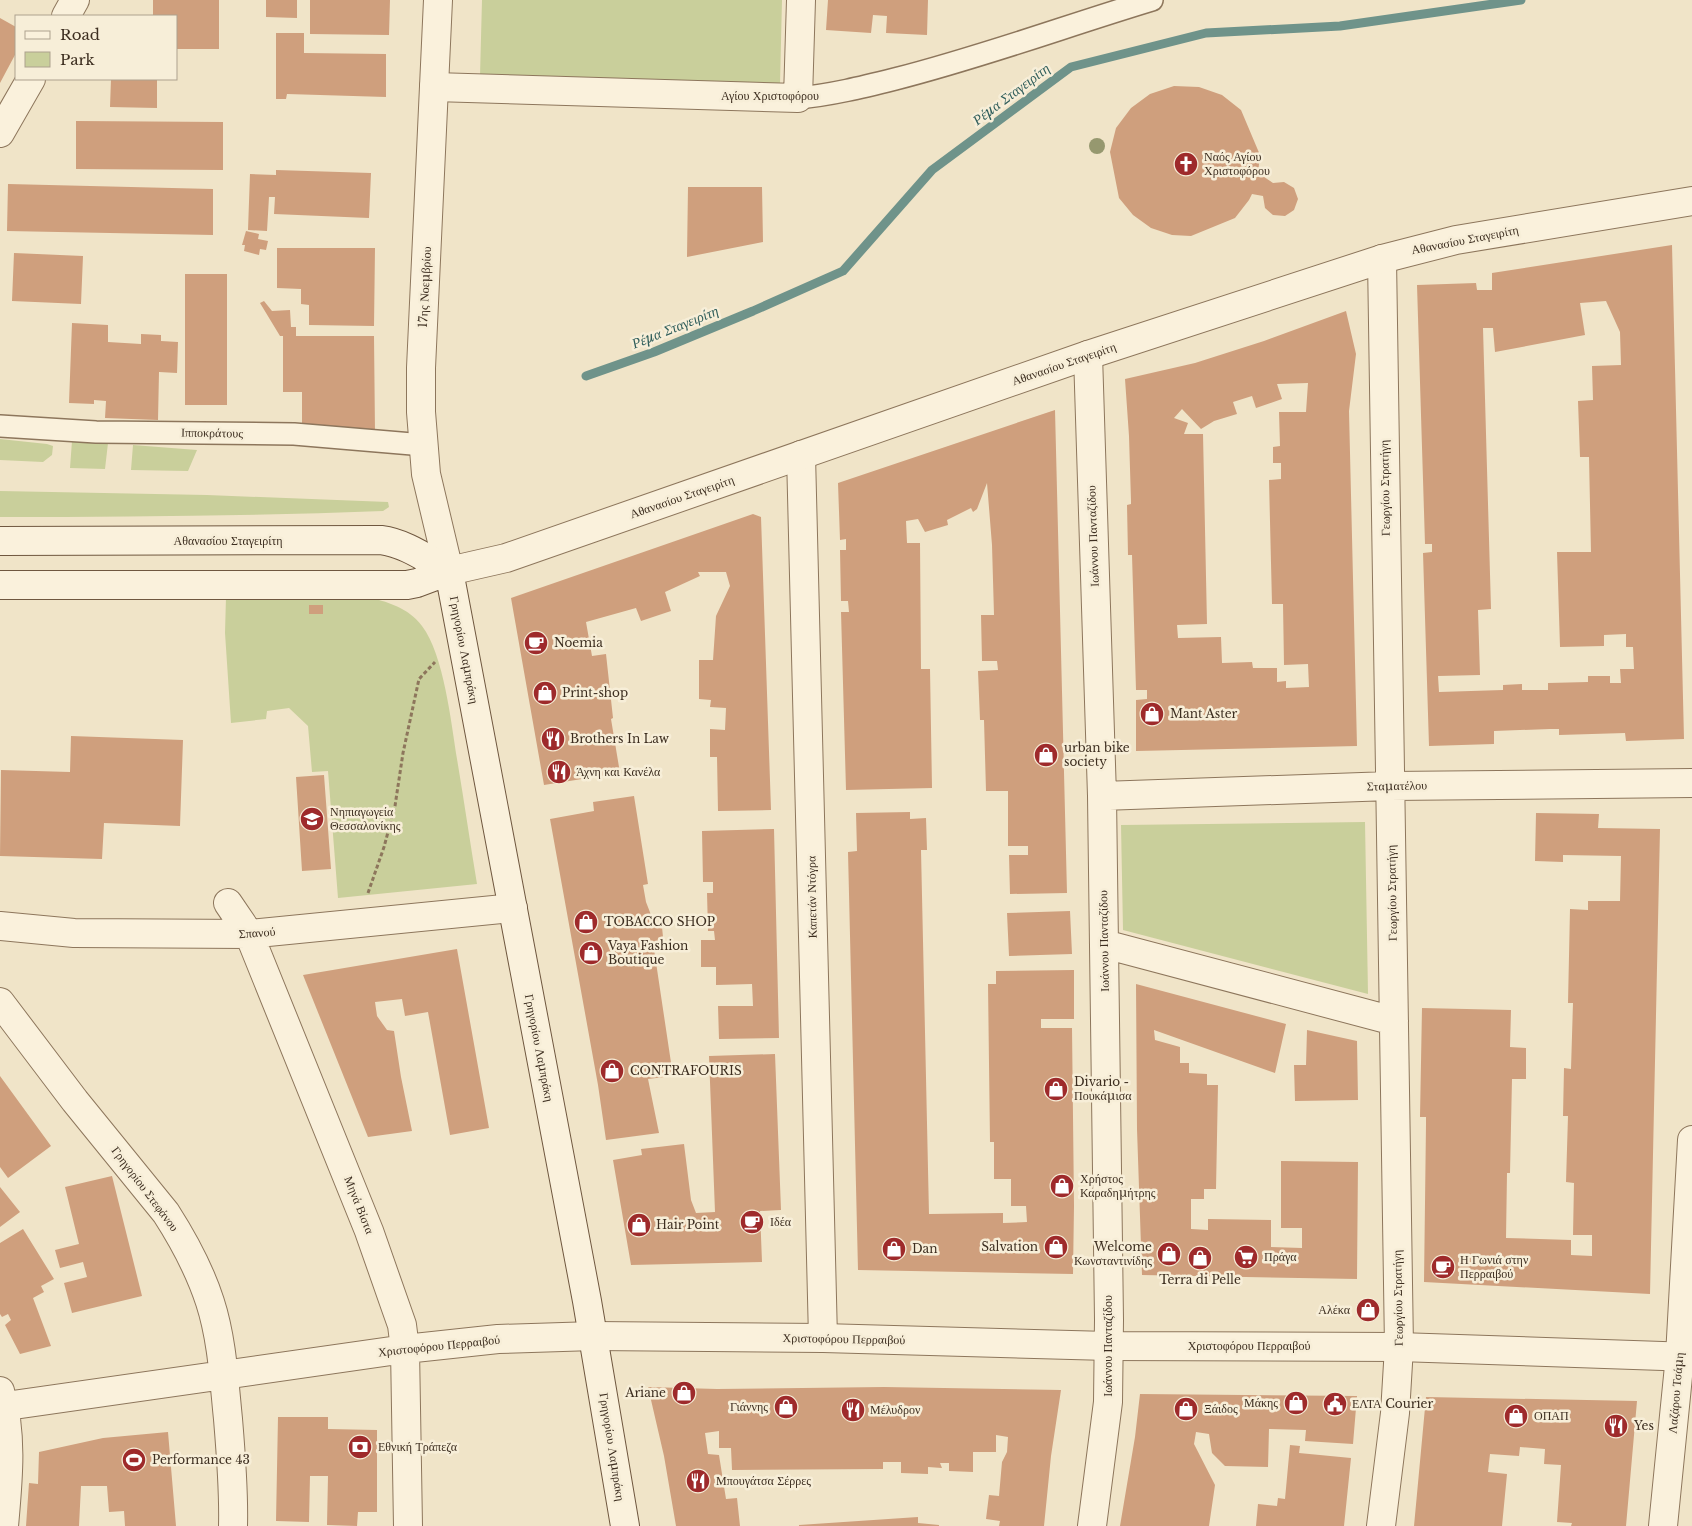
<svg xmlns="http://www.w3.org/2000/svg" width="1692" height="1526" viewBox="0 0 1692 1526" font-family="'Libre Baskerville',serif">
<rect width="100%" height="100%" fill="#f0e4c8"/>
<path fill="#c9cf9b" d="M482 0H782L780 84 480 76Z
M0 439 47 444 53 446 52 455 43 462 0 460Z
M72 441 108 443 105 469 70 468Z
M133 445 197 450 188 471 131 470Z
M0 491 207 495 388 502 389 507 383 511C255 516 128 517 0 517Z
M226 597H366C386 601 409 608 422 626 444 655 451 722 457 759 464 800 470 842 477 884L338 898 328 771 312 772 308 726 289 708 267 711 266 719 231 723 225 633Z
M1365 822 1368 994 1123 930 1121 825Z"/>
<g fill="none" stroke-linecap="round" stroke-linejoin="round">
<path stroke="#6f938a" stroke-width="9" d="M586 376 654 352 753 311 843 271 932 170 1071 67 1206 33 1340 26 1521 0"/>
</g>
<path fill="#cf9f7d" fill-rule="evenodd" d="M153 0H219V49H176V16H153Z
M266 0H297V18L266 17Z
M310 0H390L389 35 310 34Z
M828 0H928L927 35 886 33 887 16 873 15 871 33 826 30Z
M0 18 16 27V53L0 83Z
M276 33H304V53L386 54V97L287 94 286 99H276Z
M111 79H157V108L110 107Z
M1174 86 1199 87 1222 95 1241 110 1260 155 1258 173 1273 183 1284 182 1294 188 1298 199 1294 210 1285 216 1273 215 1265 208 1263 196 1252 194 1249 200 1235 218 1191 236 1172 235 1151 228 1133 215 1119 198 1110 152 1116 128 1131 108 1150 94Z
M76 121 223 122V170L76 169Z
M276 170 371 173 369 218 274 214 275 197H269L267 231 248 230 250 174 276 175Z
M8 184 213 189V235L7 231Z
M688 187H762L763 242 687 257Z
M246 231 259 234 258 239 268 241 266 250 260 249 259 255 244 251 245 245H242Z
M1672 245 1684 739 1626 741 1625 733 1559 735V729H1550L1494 731V744L1429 746 1423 553 1432 552V544H1425L1417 285 1476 283 1477 290H1492V273ZM1606 301 1620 332 1621 365 1592 366 1593 400 1578 401 1580 457H1589L1591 552H1557L1560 647 1604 646V635L1626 634V647H1633L1634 669H1620L1621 683H1610V676H1588V682L1548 683V690H1522V684L1503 685V690L1439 692 1438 676 1480 675 1478 610 1491 609 1483 328H1493L1495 352 1585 335 1580 303Z
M277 248H375L374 326 309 325V305L301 304V289L277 288Z
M14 253 83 256 81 304 12 301Z
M185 274H227V405H185Z
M264 301 272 311 290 310 291 327H296V336H374L375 433 302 431V392H283V336H280L260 303Z
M1346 311 1356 354 1349 411 1357 746 1136 751V700L1147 699V690H1136L1132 555H1128L1127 505 1131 504V501L1129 436 1125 379 1195 363 1264 341ZM1308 383 1306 412H1279L1280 446 1273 447V463H1281V479L1269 480 1272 604H1283L1284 665 1308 664 1309 687 1286 688V681L1277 682V668H1253L1252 662 1222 663 1221 637 1178 638 1177 625 1207 624 1203 434H1184L1188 423 1174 418 1182 409 1201 429 1214 421 1237 414 1233 402 1252 396 1256 408 1282 399 1277 384Z
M72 323 108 325V342L141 344V334L161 335V341L178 342 177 373 159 372 158 420 105 418 106 401 94 400V404L69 403Z
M1055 410 1067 893 1010 894 1009 855H1028V846H1008V791H986L984 720H980L978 671 998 670 997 661H982L981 615H994L992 545 987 483 977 509 973 512 971 508 947 520 948 525 925 532 918 519 906 521 907 543H920L921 669H930L932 788 846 790 841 612H849L848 601H841L840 550H846V539L840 540 838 483Z
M753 514 761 517 771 810 718 811 717 757H710V729L725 730 726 708 710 707 711 700 699 699V660H713L716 616 730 586 726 572H698L700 576 665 592 671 611 641 621 636 608 586 622 592 656 606 654 613 718 611 719 620 773 544 785 511 598Z
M309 605H323V614H309Z
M71 736 183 740 180 826 104 823 102 859 0 856 1 770 70 772Z
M324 775 331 869 302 871 296 777Z
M634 796 648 884 643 885 646 902 653 920 662 927 664 947 654 949 673 1076 648 1079 659 1133 606 1140 598 1085 550 819 594 811 593 802Z
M910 812V819L926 818 927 850H921L929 1214 1003 1213V1223L1027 1222 1026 1206H1011V1179H994V1142H990L988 984H996V971L1074 970V1019H1041V1028H1072L1074 1206 1073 1274 858 1270 848 852 857 851 856 813Z
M1536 813 1599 814 1598 828 1660 829 1650 1294 1424 1282 1426 1124V1117H1420L1422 1008 1511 1010 1510 1047 1526 1048V1079H1512L1510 1173H1507L1506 1238 1571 1240V1255L1592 1256V1235H1573L1574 1183 1566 1182 1568 1116H1563L1564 1068 1571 1069 1573 1003H1568L1570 909 1588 910V901H1620L1621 856 1563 855V862L1535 861Z
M774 829 779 1038 719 1039 718 1006H753L752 984 716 985V967H701V940H715L714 931H708L707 893H713V882H703L702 831Z
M1070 911 1072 954 1009 956 1007 913Z
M457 949 489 1128 450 1135 428 1012 405 1016 402 999 375 1002 377 1016 387 1030 394 1031 401 1077 412 1131 368 1137 303 975Z
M1136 984 1286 1024 1275 1073 1154 1030 1155 1040 1180 1047V1063H1189V1073L1207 1074V1085H1218L1216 1189H1204V1199H1191V1229L1208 1230V1219L1271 1220V1247L1302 1248V1228H1281V1161L1358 1162 1357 1279 1142 1275 1137 1129Z
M1307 1030 1357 1041 1358 1100 1295 1101 1294 1065H1306Z
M775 1054 781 1210 760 1211 762 1262 631 1265 613 1160 642 1155 641 1149 684 1144 691 1200 696 1213 715 1212 709 1056Z
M0 1076 51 1146 8 1178 0 1167Z
M112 1176 142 1296 72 1313 64 1283 87 1277 83 1262 60 1268 55 1250 79 1244 65 1187Z
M0 1187 20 1212 0 1227Z
M23 1229 54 1279 41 1286 44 1292 33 1298 51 1346 20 1354 5 1325 11 1320 8 1314 2 1317 0 1314V1243Z
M648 1387 717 1389 884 1387 1061 1390 1051 1456 1044 1526H999L1000 1521 986 1519 989 1495 999 1496 1002 1462 1007 1452 1008 1437 996 1435V1452H973V1472L949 1471V1463H940L942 1468 928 1467V1474L901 1473V1462H883V1469L732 1470 731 1448H719V1431L705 1433 708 1454 719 1455 726 1499 737 1498 740 1526H676L664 1456Z
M1140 1394 1357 1396 1353 1444 1305 1441 1306 1430 1269 1429 1268 1467 1225 1466 1212 1453 1209 1434 1196 1432 1194 1444 1215 1485 1209 1526H1120L1135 1437Z
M1426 1397 1637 1401 1626 1526H1571L1572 1523 1557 1522 1561 1465 1544 1464 1545 1449 1520 1447 1519 1456 1490 1454 1488 1472 1507 1474 1502 1526H1414Z
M278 1417H328V1429L377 1430V1512H358L357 1526 327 1525 328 1476H310L309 1522 276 1521Z
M168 1432 176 1526H125L124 1511 109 1512 107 1486H81L79 1526H26L29 1483 38 1484 39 1452 103 1438Z
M1290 1445 1300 1446 1299 1453 1351 1458 1344 1526H1256L1258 1504 1277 1506 1278 1498 1285 1499Z
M918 1517V1523L939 1525V1526H799V1525Z"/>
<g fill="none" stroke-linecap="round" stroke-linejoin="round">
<g stroke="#8d765c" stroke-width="24">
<path id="pedestrian" d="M798 98C831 95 863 87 895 79 982 57 1066 26 1152 0
M0 426 96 432 294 434 424 445"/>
</g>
<g stroke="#8d765c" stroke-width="30">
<path id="minor" d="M66 16 75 0
M434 87 798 98 801 0
M0 133 31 79
M1088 355 1102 796 1109 1320 1108 1402 1092 1526
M801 455 823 1338
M1102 796 1390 786 1692 783
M228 903 249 934 369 1231 396 1308 402 1325 405 1349 408 1526
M0 926 74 933 249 934 513 908
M1104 944 1394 1021
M0 1002 75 1101 166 1213C184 1241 200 1271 210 1302 222 1339 224 1380 228 1419 231 1455 234 1490 233 1526
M0 1391C13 1435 8 1481 4 1526
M0 1407 405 1349 498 1339 594 1336
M1381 1526 1395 1413 1399 1347 1382 259
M1663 1526 1680 1356 1692 1140"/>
</g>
<g stroke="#8d765c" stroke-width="30">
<path id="tertiary" d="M438 0 421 368V412L426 474 449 571 506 558 1088 355 1382 259 1456 240 1692 201
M594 1336 823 1338 1108 1346 1399 1347 1692 1357"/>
</g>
<g stroke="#6f573f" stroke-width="30">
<path id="secondary" d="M0 541 381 540C405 543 427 559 449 571
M449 571 587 1301 625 1526
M0 585H407L417 583 449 571"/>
</g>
<path stroke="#8d765c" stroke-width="3" stroke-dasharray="4 2.5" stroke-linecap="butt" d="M368 893 384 847 395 806 403 753 419 679 435 662"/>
<use href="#pedestrian" stroke="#faf1dc" stroke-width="21"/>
<use href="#minor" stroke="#faf1dc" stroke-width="28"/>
<use href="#tertiary" stroke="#faf1dc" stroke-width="28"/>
<use href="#secondary" stroke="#faf1dc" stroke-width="28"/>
</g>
<circle fill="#96986f" cx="1097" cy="146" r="8"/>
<defs>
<g id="church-disc" transform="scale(1.25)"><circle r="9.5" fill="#9e2a2b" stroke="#f7eed8"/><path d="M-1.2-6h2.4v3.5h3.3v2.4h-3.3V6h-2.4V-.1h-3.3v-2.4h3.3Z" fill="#fff"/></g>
<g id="cafe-disc" transform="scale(1.25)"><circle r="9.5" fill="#9e2a2b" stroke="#f7eed8"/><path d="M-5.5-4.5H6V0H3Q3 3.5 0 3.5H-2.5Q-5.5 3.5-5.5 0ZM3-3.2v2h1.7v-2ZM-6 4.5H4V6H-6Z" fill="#fff"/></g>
<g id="shop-disc" transform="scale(1.25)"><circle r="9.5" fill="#9e2a2b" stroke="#f7eed8"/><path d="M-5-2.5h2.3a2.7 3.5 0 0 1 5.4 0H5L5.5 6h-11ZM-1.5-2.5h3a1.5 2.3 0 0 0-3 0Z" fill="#fff"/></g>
<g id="restaurant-disc" transform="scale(1.25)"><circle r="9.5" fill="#9e2a2b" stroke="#f7eed8"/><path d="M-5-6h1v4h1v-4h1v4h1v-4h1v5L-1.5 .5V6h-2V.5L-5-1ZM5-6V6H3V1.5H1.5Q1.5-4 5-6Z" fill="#fff"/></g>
<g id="school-disc" transform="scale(1.25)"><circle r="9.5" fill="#9e2a2b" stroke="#f7eed8"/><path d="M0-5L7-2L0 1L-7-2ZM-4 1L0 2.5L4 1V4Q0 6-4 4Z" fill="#fff"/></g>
<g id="supermarket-disc" transform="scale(1.25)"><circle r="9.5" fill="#9e2a2b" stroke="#f7eed8"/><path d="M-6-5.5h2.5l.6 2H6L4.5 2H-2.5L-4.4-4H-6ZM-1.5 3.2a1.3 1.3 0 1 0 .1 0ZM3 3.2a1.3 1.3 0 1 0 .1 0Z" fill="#fff"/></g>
<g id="civic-disc" transform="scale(1.25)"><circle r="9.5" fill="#9e2a2b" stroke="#f7eed8"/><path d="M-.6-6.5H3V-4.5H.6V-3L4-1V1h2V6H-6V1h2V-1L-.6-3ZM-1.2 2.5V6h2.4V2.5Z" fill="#fff"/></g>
<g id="bank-disc" transform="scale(1.25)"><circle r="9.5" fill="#9e2a2b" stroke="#f7eed8"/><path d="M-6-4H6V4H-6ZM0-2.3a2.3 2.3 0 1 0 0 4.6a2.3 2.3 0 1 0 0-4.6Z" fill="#fff"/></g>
<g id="stadium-disc" transform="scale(1.25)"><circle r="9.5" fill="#9e2a2b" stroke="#f7eed8"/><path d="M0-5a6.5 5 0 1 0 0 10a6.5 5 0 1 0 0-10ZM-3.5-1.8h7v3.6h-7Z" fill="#fff"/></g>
</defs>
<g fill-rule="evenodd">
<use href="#church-disc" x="1186" y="164"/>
<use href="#cafe-disc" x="536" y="643"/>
<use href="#shop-disc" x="545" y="693"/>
<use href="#shop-disc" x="1152" y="714"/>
<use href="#restaurant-disc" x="553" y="739"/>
<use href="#shop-disc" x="1046" y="755"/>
<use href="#restaurant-disc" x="559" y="772"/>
<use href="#school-disc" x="312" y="819"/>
<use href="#shop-disc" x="586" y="922"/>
<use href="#shop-disc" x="591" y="953"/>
<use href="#shop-disc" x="612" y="1071"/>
<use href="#shop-disc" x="1056" y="1089"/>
<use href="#shop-disc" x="1062" y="1186"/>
<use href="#cafe-disc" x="752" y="1222"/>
<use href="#shop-disc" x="639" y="1225"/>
<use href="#shop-disc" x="1056" y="1247"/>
<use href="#shop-disc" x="894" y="1249"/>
<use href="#shop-disc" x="1169" y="1254"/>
<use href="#supermarket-disc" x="1246" y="1257"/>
<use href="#shop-disc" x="1200" y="1258"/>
<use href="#cafe-disc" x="1443" y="1267"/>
<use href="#shop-disc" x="1368" y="1310"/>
<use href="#shop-disc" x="684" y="1393"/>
<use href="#shop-disc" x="1296" y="1403"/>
<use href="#civic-disc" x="1335" y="1404"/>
<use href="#shop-disc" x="786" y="1407"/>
<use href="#shop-disc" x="1186" y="1409"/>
<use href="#restaurant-disc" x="853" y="1410"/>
<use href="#shop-disc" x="1516" y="1416"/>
<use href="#restaurant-disc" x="1616" y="1426"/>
<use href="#bank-disc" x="360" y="1447"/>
<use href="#stadium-disc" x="134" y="1460"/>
<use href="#restaurant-disc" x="698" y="1481"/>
</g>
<g text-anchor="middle" stroke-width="5" stroke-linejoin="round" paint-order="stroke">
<g font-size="12" fill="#3d2e20" stroke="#f7eed8">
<text x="770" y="100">Αγίου Χριστοφόρου</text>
<text transform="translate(1465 240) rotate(-11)" y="4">Αθανασίου Σταγειρίτη</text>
<text transform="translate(425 287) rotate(-87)" y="4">17ης Νοεμβρίου</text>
<text transform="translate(1064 364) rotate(-19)" y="4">Αθανασίου Σταγειρίτη</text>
<text transform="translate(212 433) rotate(1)" y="4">Ιπποκράτους</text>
<text transform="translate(1385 488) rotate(-91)" y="4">Γεωργίου Στρατήγη</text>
<text transform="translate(682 497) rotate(-19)" y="4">Αθανασίου Σταγειρίτη</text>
<text transform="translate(1093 536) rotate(-92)" y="4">Ιωάννου Πανταζίδου</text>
<text x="228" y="545">Αθανασίου Σταγειρίτη</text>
<text transform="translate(464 650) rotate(79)" y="4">Γρηγορίου Λαμπράκη</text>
<text transform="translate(1397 786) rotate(-1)" y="4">Σταματέλου</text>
<text transform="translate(1392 893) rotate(-91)" y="4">Γεωργίου Στρατήγη</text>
<text transform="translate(812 897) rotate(-91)" y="4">Καπετάν Ντόγρα</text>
<text transform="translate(257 933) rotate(-4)" y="4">Σπανού</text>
<text transform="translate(1104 941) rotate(-91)" y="4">Ιωάννου Πανταζίδου</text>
<text transform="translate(539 1048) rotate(79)" y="4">Γρηγορίου Λαμπράκη</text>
<text transform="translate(145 1189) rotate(53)" y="4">Γρηγορίου Στεφάνου</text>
<text transform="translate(359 1205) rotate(68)" y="4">Μηνά Βίστα</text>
<text transform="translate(1398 1298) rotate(-91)" y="4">Γεωργίου Στρατήγη</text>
<text transform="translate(844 1339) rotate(1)" y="4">Χριστοφόρου Περραιβού</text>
<text transform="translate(439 1346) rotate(-6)" y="4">Χριστοφόρου Περραιβού</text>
<text transform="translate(1108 1346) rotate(-90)" y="4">Ιωάννου Πανταζίδου</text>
<text x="1249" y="1350">Χριστοφόρου Περραιβού</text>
<text transform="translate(1676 1393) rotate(-85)" y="4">Λαζάρου Τσάμη</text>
<text transform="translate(612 1447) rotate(81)" y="4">Γρηγορίου Λαμπράκη</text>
</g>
<g font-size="12" fill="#3d2e20" stroke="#f7eed8" text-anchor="start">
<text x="1204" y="161">Ναός Αγίου<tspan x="1204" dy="14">Χριστοφόρου</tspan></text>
<text x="554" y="647">Noemia</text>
<text x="562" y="697">Print-shop</text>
<text x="1170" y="718">Mant Aster</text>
<text x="570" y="743">Brothers In Law</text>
<text x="1064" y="752">urban bike<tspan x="1064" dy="14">society</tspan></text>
<text x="576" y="776">Άχνη και Κανέλα</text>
<text x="330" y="816">Νηπιαγωγεία<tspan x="330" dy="14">Θεσσαλονίκης</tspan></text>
<text x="604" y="926">TOBACCO SHOP</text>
<text x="608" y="950">Vaya Fashion<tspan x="608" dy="14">Boutique</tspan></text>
<text x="630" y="1075">CONTRAFOURIS</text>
<text x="1074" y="1086">Divario -<tspan x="1074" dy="14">Πουκάμισα</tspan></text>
<text x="1080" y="1183">Χρήστος<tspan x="1080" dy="14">Καραδημήτρης</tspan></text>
<text x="770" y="1226">Ιδέα</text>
<text x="656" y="1229">Hair Point</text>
<text x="1038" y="1251" text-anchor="end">Salvation</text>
<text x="1152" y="1251" text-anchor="end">Welcome<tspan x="1152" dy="14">Κωνσταντινίδης</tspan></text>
<text x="912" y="1253">Dan</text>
<text x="1264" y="1261">Πράγα</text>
<text x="1460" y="1264">Η Γωνιά στην<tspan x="1460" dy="14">Περραιβού</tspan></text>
<text x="1200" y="1284" text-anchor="middle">Terra di Pelle</text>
<text x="1350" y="1314" text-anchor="end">Αλέκα</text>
<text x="666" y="1397" text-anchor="end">Ariane</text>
<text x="1278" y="1407" text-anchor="end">Μάκης</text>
<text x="1352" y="1408">ΕΛΤΑ Courier</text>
<text x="768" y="1411" text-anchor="end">Γιάννης</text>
<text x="1204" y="1413">Ξάιδος</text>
<text x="870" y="1414">Μέλυδρον</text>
<text x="1534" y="1420">ΟΠΑΠ</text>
<text x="1634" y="1430">Yes</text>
<text x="378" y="1451">Εθνική Τράπεζα</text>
<text x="152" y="1464">Performance 43</text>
<text x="716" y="1485">Μπουγάτσα Σέρρες</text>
</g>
<g font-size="14" font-style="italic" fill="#2f5d5a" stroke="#f7eed8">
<text transform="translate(1011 94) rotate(-37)" y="5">Ρέμα Σταγειρίτη</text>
<text transform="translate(675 327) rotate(-22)" y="5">Ρέμα Σταγειρίτη</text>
</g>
</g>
<rect x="15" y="15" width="162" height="65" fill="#f7eed8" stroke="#ada18e"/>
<rect x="25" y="31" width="25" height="8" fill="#faf1dc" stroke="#ada18e"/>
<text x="60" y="40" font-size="15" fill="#3d2e20">Road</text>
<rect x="25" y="52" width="25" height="15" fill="#c9cf9b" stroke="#ada18e"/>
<text x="60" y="65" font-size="15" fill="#3d2e20">Park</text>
</svg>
